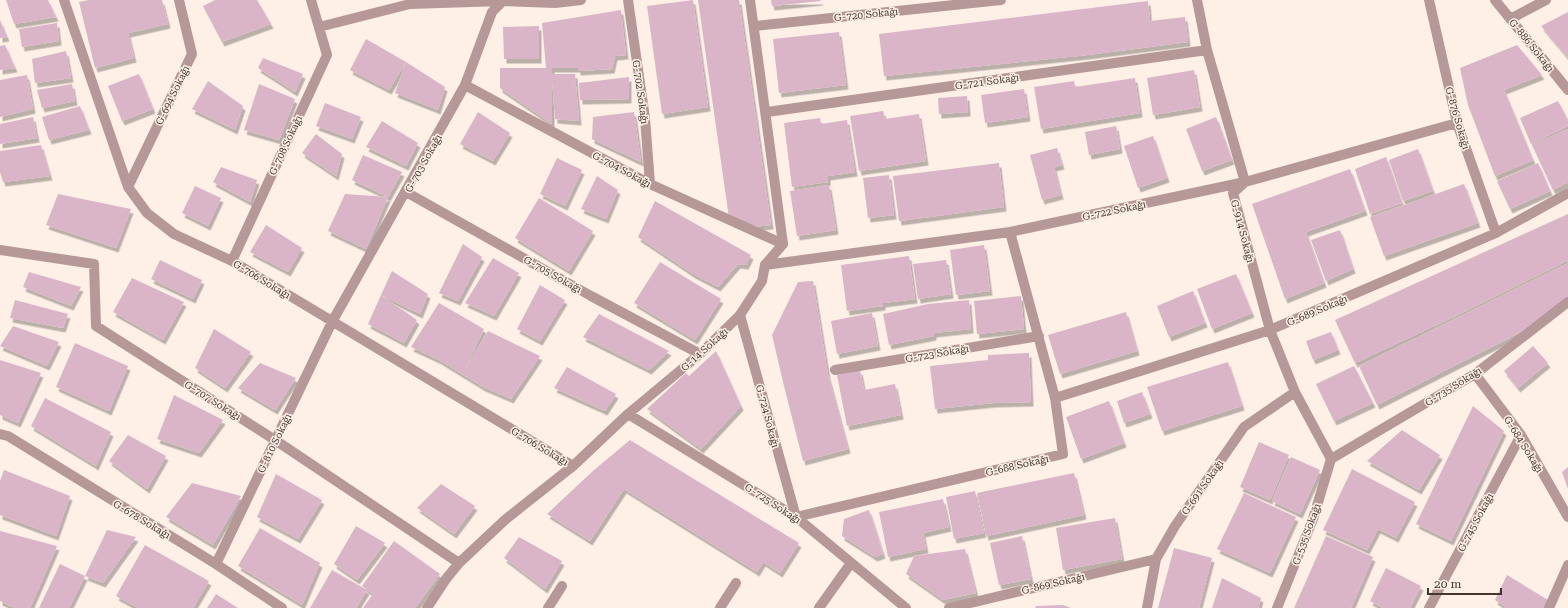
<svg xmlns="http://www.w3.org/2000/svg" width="1568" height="608" viewBox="0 0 1568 608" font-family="'Roboto Serif',serif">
<defs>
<filter id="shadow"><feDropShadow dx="2.5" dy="4.5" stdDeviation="0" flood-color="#0004"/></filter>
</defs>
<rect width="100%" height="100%" fill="#fef0e7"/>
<path fill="#dab5c7" filter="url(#shadow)" d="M6 0H48L56 17 14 24Z
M89 0H162L168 24 128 33 134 58 95 68 79 2Z
M215 0H257L271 24 222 42 203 6Z
M693 0 708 107 662 114 647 6Z
M698 0H739L771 225 749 227 729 218Z
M771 0H820L821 1 772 6Z
M1148 1 1150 21 1185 17 1188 42 1087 55 884 76 879 34Z
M621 10 626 55 615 56 612 69 578 71V68H552V74H575L579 121 555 119 552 78V124L500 88V68H546L542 23Z
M1568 12V58L1541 26Z
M0 20 7 37 0 38Z
M57 23 59 41 22 47 19 29Z
M539 26V59H504L503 27Z
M839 32 846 85 779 93 773 39Z
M366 39 406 62 389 90 350 70Z
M5 45 15 68 0 70V46Z
M1517 45 1542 75 1504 90 1533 160 1495 176 1468 105 1460 68Z
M66 51 71 78 35 83 32 59Z
M263 58 303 74 295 92 258 68Z
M406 62 445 87 438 110 395 93Z
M1194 70 1200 107 1153 115 1147 78Z
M139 74 153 109 122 121 108 86Z
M27 75 33 109 0 117V80Z
M629 77V99L580 100 579 83Z
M1135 78 1140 113 1041 129 1034 87 1074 81 1075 87Z
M208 81 243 106 235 130 192 109Z
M72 84 75 101 42 108 37 90Z
M259 84 295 99 279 140 244 130Z
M1024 89 1028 117 985 123 981 95Z
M967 96 968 112 939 114 938 98Z
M1558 101 1568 120V126L1531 144 1520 118Z
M325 103 361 117 352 139 316 126Z
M80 106 89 130 49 140 42 117Z
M883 111 885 119 919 114 926 161 859 171 850 116Z
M478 112 510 133 493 161 460 144Z
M634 112 641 162 592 139 593 117Z
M33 117 37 138 0 144V124Z
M1216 117 1232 160 1202 171 1186 129Z
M820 118 821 124 847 120 855 172 828 176V182L792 187 784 123Z
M382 121 418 143 406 166 366 147Z
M1116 126 1120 149 1089 155 1085 132Z
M1568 129V182L1553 190 1532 145Z
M316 134 342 154 336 176 302 153Z
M1153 136 1167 178 1138 188 1124 146Z
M41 145 50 176 3 182 0 172V151Z
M1057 148 1062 165 1054 167 1061 195 1042 200 1030 155Z
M1418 149 1433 191 1403 201 1389 160Z
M363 155 402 172 388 197 366 249 328 231 345 194 388 197 352 180Z
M1386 157 1402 203 1370 214 1355 169Z
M557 158 582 170 565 206 540 194Z
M999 163 1004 207 899 221 893 176Z
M1538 163 1550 191 1510 209 1497 181Z
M221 167 257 180 250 202 213 182Z
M1350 169 1365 211 1306 232 1324 283 1285 299 1252 204Z
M889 175 894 215 868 218 863 178Z
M597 176 618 190 606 219 581 209Z
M1464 184 1478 223 1384 256 1370 217Z
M829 185 836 230 797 236 790 191Z
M195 186 221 198 208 226 182 213Z
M58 194 131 209 116 248 46 225Z
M539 198 593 231 569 271 515 238Z
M655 201 751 255 746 265 738 264 718 287 693 274 638 237Z
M1568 214V262L1567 261 1460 314 1355 363 1335 320Z
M266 225 302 248 288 272 250 252Z
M1340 230 1353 269 1326 281 1311 240Z
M463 244 482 257 458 301 439 293Z
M984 245 990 291 956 295 950 250Z
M909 256 915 299 883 303V306L847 311 841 265Z
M493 258 519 273 494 316 465 303Z
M160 260 202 280 193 299 151 279Z
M946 260 951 294 918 299 913 264Z
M660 262 721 299 695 340 634 303Z
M1568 263V297L1554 308 1519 333 1377 405 1359 366Z
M392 271 428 294 420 314 381 295 417 320 404 343 368 324 381 295Z
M29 272 81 287 71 306 23 287Z
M1236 274 1252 313 1212 329 1197 289Z
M132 278 184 302 163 340 113 312Z
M813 281 828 375 848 449 803 461 784 386 772 335 798 282Z
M540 285 565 300 540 341 517 329Z
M1193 291 1205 323 1169 337 1157 306Z
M1021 296 1024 329 977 334 974 301Z
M15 300 68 314 63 328 10 318Z
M969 300 971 329 934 333V336L889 345 883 314 928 304Z
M439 303 484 329 463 372 488 331 540 356 511 399 483 387 439 360 411 347Z
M1126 312 1137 351 1060 374 1048 335Z
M872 313 878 346 837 354 831 321Z
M599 314 669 351 649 370 583 337Z
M13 326 59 342 47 366 0 346Z
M214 329 251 352 225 388 195 368Z
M1331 332 1338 350 1313 360 1306 341Z
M75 343 128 366 109 411 56 387Z
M1533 346 1548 363 1518 388 1504 371Z
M716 351 741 406 701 449 647 409 686 373 689 376Z
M1029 353 1031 402 993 403 935 409 930 366 988 360V355Z
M0 360 41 373 18 423 0 415Z
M1228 362 1242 406 1162 431 1147 387Z
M260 363 296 378 275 410 238 388Z
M1354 366 1373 403 1334 421 1316 384Z
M567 367 616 394 605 411 554 388Z
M860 370 864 390 895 384 901 415 847 426 837 375Z
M1142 392 1150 414 1124 423 1117 401Z
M174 395 223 420 199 453 157 439Z
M45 398 111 432 96 466 31 426Z
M1109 401 1124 443 1081 459 1066 417Z
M1473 406 1504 431 1451 541 1416 524Z
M1402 430 1440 455 1419 490 1367 461Z
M128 435 166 456 147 489 109 461Z
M630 440 799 543 780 573 763 562 757 572 624 489 590 541 547 514 594 470Z
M1259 442 1289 455 1270 500 1240 487Z
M1291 457 1320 470 1300 514 1272 501Z
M1568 467V489L1562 472Z
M1352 469 1415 502 1396 538 1378 529 1367 550 1323 530Z
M4 470 70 496 56 536 0 515V481Z
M1074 473 1084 515 986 536 977 493Z
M276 474 322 500 298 539 257 517Z
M192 483 241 496 213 545 166 517Z
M441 484 475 506 454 534 417 508Z
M975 491 984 533 954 539 946 497Z
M1244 493 1296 517 1270 573 1217 549Z
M943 499 949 527 923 533 926 549 888 557 879 512Z
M869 510 883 554 875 557 842 536 844 519Z
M1115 518 1122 559 1063 570 1056 528Z
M356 526 385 543 357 580 334 564Z
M260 528 320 563 302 605 238 566Z
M107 530 136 537 103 583 85 576Z
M0 531 57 546 30 608H15L0 601Z
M1022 536 1031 579 999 585 990 543Z
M1326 536 1373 557 1361 585 1351 608H1294Z
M519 537 562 561 545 589 504 558Z
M394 541 440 574 415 608H363L373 594 362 586Z
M145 545 209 581 193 608H138L116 596Z
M1174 548 1212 558 1199 608H1158Z
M965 549 976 593 943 600 906 574 914 556Z
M60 564 85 576 69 608H39Z
M1386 568 1421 586 1410 608H1383L1370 601Z
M332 570 367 590 356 608H310Z
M1507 575 1548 600 1544 608H1507L1495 600Z
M1222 578 1261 598 1258 608H1212Z
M216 594 238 608H207Z
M1063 605 1071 608H1035L1036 606Z"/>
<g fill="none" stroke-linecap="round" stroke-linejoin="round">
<path stroke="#b79899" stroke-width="10" d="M64 0 128 187 147 213 174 234 232 261 573 466
M628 0 645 118 650 184
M1197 0 1207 50 1245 182 1233 193 1270 330 1295 392 1331 459
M1429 0 1457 123 1496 233
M1495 0 1568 90
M1510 19 1546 0
M755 26 1001 0
M319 27 410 4 503 1 555 3 581 0
M465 85 650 184 783 244
M767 112 1207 50
M128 187 192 54 179 0
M406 192 591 296 700 354
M0 250 94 264 96 326 275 440 459 563
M232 261 327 55 311 0
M765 265 1010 232 1245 182 1457 123
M835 370 1039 336
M1475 374 1521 435 1568 517
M1055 398 1270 330 1496 233 1568 193
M628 414 796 517 1063 454 1055 398 1010 232
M0 434 8 436 216 564 282 608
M1331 459 1475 374 1568 302
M216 564 332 322 465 85 492 12 504 0
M427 608 446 579 459 563 506 519 573 466 628 414 700 354 740 315
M548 608 562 586
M720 608 736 583
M819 608 851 563
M949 608 1156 559
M1147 608 1156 559 1175 526 1244 427 1295 392
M1277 608 1313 519 1331 459
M1429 608 1521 435
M1549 608 1568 565"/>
<path stroke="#b79899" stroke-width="10" d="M750 0 783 244 765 265 762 281 740 315 796 517 906 608"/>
</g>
<g text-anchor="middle" stroke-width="3" stroke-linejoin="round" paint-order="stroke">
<g font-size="10" fill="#43362d" stroke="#fef0e7">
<text transform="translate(866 14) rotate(-6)" y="4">G-720 Sokağı</text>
<text transform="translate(1532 45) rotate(51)" y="4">G-886 Sokağı</text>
<text transform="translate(987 81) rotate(-8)" y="4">G-721 Sokağı</text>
<text transform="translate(641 92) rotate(82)" y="4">G-702 Sokağı</text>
<text transform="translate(172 95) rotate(-64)" y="4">G-694 Sokağı</text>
<text transform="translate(1458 118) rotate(74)" y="4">G-876 Sokağı</text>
<text transform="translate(285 145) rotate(-65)" y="4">G-708 Sokağı</text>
<text transform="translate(423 163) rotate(-61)" y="4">G-703 Sokağı</text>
<text transform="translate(622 169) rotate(28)" y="4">G-704 Sokağı</text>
<text transform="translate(1114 210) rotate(-12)" y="4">G-722 Sokağı</text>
<text transform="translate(1243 231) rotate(75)" y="4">G-914 Sokağı</text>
<text transform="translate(553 274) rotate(29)" y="4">G-705 Sokağı</text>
<text transform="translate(262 279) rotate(31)" y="4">G-706 Sokağı</text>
<text transform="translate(1317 310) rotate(-23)" y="4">G-689 Sokağı</text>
<text transform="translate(704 349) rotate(-42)" y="4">G-14 Sokağı</text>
<text transform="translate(937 353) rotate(-10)" y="4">G-723 Sokağı</text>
<text transform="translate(1453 386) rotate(-32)" y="4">G-735 Sokağı</text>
<text transform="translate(213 400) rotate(32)" y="4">G-707 Sokağı</text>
<text transform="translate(768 416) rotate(75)" y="4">G-724 Sokağı</text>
<text transform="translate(274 443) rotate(-64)" y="4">G-810 Sokağı</text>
<text transform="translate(1524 444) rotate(58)" y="4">G-684 Sokağı</text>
<text transform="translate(540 446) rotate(31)" y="4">G-706 Sokağı</text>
<text transform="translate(1017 465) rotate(-13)" y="4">G-688 Sokağı</text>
<text transform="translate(1202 487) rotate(-55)" y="4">G-691 Sokağı</text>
<text transform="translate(773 503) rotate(33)" y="4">G-725 Sokağı</text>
<text transform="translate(142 519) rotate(31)" y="4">G-678 Sokağı</text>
<text transform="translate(1475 522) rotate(-62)" y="4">G-745 Sokağı</text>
<text transform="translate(1306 534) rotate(-70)" y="4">G-535 Sokağı</text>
<text transform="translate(1053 583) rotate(-13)" y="4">G-869 Sokağı</text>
</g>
</g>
<path d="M1428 588v6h73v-6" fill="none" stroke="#43362d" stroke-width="2"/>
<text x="1434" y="588" font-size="12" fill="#43362d" stroke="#fef0e7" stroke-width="3" paint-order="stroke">20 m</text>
</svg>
